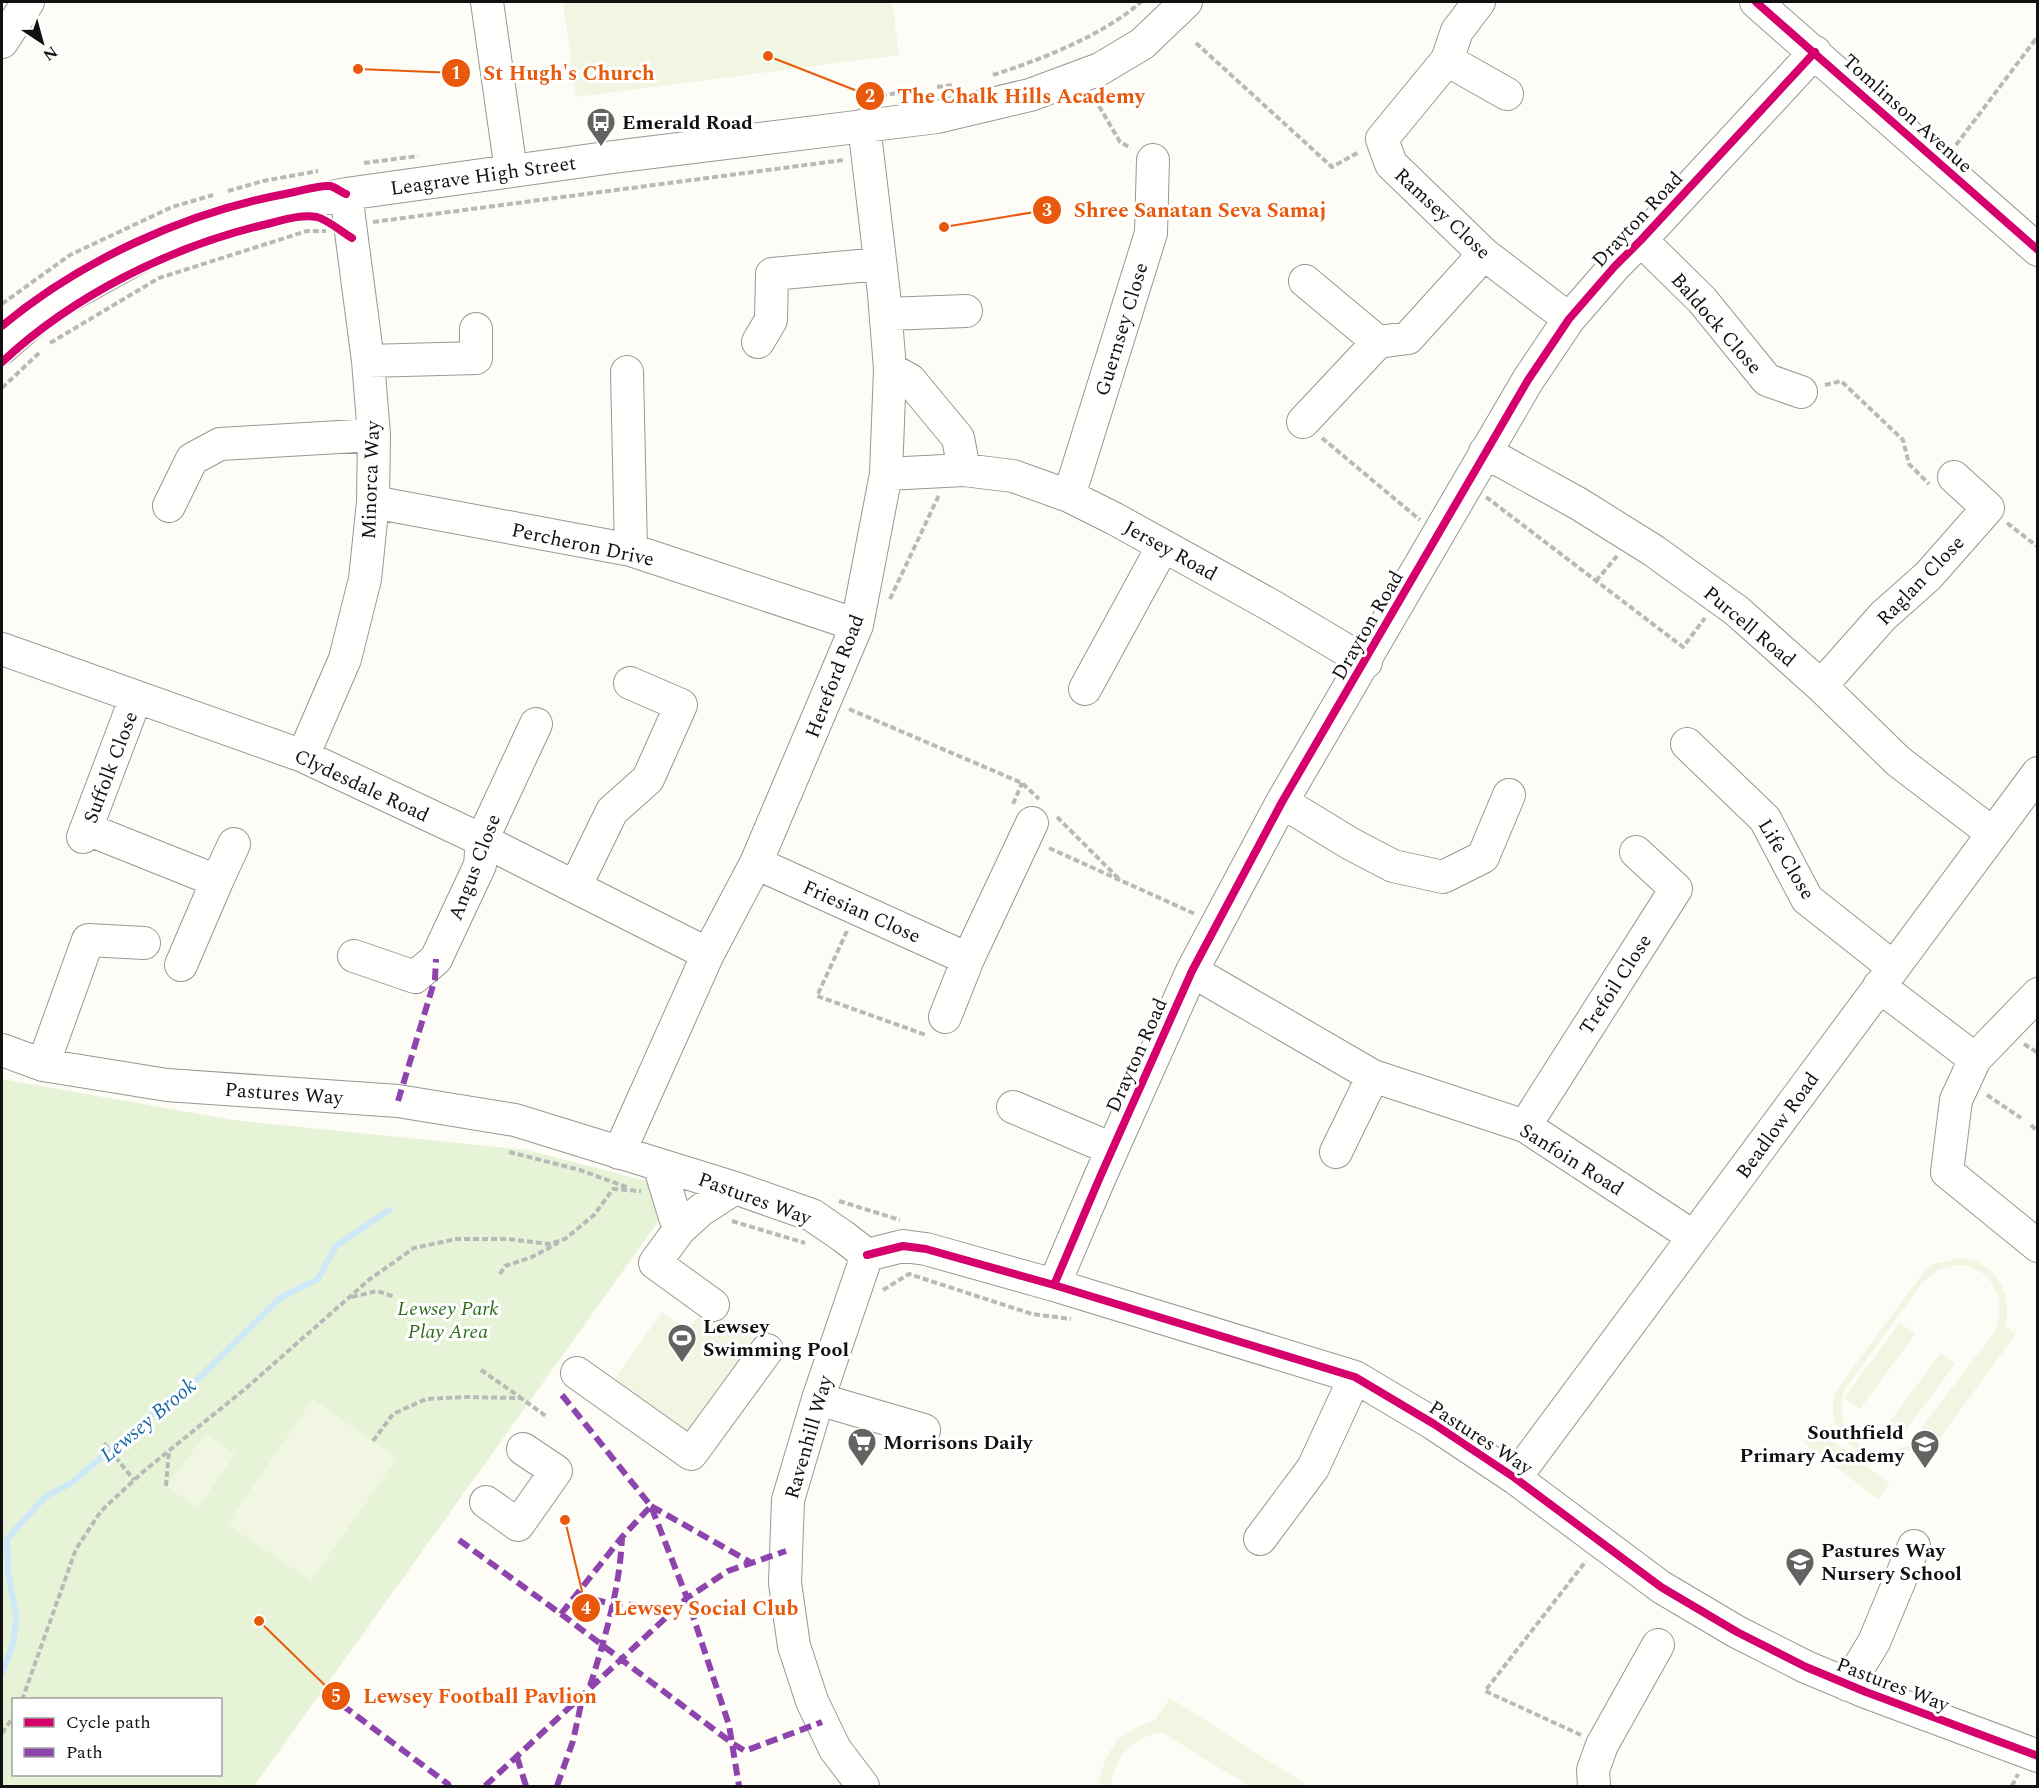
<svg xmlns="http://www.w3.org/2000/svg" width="2039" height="1788" viewBox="0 0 2039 1788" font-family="Spectral,serif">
<rect width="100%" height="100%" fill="#fdfcf7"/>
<path fill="#e7f3d7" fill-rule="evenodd" d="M2 1079 233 1120 527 1150 681 1190 254 1786H2ZM14 1700H220V1774H14Z"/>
<path fill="#f0f6e1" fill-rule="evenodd" d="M563 2H892L899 55 576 97Z
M1956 1259C1963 1259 1972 1259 1979 1263 2002 1275 2012 1301 2005 1325L2016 1334 1925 1458 1912 1449C1879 1470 1833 1449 1833 1407 1833 1401 1836 1394 1838 1388L1926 1269 1934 1264ZM1958 1265C1993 1266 2008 1302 1995 1331L1910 1443 1911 1446C1903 1446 1895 1452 1885 1452 1851 1452 1834 1419 1845 1389L1923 1282 1938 1270Z
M706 1305 755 1339 690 1433 660 1412 654 1419 609 1387 662 1312 688 1330Z
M1900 1323 1915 1334 1860 1409 1844 1398Z
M1941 1353 1955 1364 1899 1439 1885 1428Z
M313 1399 397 1458 311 1581 227 1524Z
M1815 1427 1890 1484 1878 1499 1804 1443Z
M206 1434 235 1454 198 1508 166 1486Z
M1170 1698 1294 1777 1309 1786H1249L1161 1732C1134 1737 1113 1758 1111 1786H1098L1105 1759 1118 1739 1141 1725 1155 1720Z"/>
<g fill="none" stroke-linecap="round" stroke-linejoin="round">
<path stroke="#cde8f7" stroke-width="6" d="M2 1673 14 1641 16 1614 8 1572 7 1539 45 1497 71 1483 166 1403 183 1394 280 1298 318 1279 336 1246 389 1210"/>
<g stroke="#979795" stroke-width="34">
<path id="minor" d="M487 2 511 171
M1479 2 1457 31 1447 60 1382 139 1391 164 1484 254 1569 319
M1756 2 2038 250
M2 42 28 2
M1447 60 1507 94
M1641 240 1702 300 1767 380 1801 392
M1305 281 1378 342
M886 314 966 311
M758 342 771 320 772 274 880 264
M2 348 49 307 157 247 226 220 346 194 613 157 937 117 1030 95 1100 69 1142 44 1186 2
M368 361 476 358V329
M890 369 910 380 958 438 964 470 1013 476 1069 496 1115 519 1272 606 1366 662
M627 372 631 550
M1303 422 1378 342 1408 338 1484 254
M1485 452 1579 504 1654 551 1737 611 1821 686 1898 761 1992 833
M886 474 964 470
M1069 496 1151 233 1153 160
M373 502 631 550 857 625
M169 506 192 459 220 444 374 435
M2 649 303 756 482 840 708 954
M1821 686 1883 616 1928 576 1988 508 1954 477
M1085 689 1163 546
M1687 744 1765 819 1807 899 1893 967
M303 756 345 659 365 579 373 502 374 435 368 361 346 194
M1282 802 1351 844 1393 866 1443 877 1483 857 1509 795
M87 829 217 881 181 965
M83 837 136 697
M756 863 968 959 945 1017
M217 881 234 844
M575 887 612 811 648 779 681 705 630 683
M354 956 415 977 436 959 480 865 482 840 536 724
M968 959 1032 823
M1192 971 1373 1076 1525 1126 1694 1237
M1879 986 1975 1059 1956 1100 1947 1172 2038 1246
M2 1050 43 1065 167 1085 398 1101 515 1120 735 1188 812 1215 844 1237 867 1255
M1975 1059 2038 994
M43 1065 88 940 144 943
M1013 1107 1112 1149
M1525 1126 1676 889 1636 852
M1336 1152 1373 1076
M619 1153 708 954 756 863 857 625 886 474 890 369 884 294 864 125
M659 1165 679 1230
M867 1255 903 1246 926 1249 1054 1285 1355 1377 1434 1424 1515 1478 1661 1587 1737 1632 1806 1667 1866 1692 2038 1756
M1054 1285 1100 1177 1192 971 1282 802 1528 380 1569 319 1615 266 1641 240 1815 52
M713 1305 655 1263 679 1230 701 1210 735 1188
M577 1373 691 1454 767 1350
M818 1399 924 1430
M1515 1478 2038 773
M486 1502 518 1525 556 1471 523 1449
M1260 1539 1313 1468 1355 1377
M1848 1685 1874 1642 1914 1546
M863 1786 835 1749 812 1701 794 1646 785 1583 788 1500 818 1399 867 1255
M1594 1786 1593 1770 1602 1745 1658 1645"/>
</g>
<path stroke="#b9b9b8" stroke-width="4" stroke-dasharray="6 3" stroke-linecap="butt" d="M1196 43 1332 167 1359 152
M993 75C1042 59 1102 36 1141 2
M937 87 954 85
M863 98 912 91
M1099 106 1120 142 1131 148
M1956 145 2035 40 2038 41
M364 163 418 156
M228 191 263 181 318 171
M373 222 844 160
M2 304 70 255 172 207 213 195
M50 343 159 278 307 231H326
M1825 385 1841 381 1903 440 1909 464 1929 484
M2 388 40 352
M1322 438 1420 520
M1486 497 1683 647 1705 618
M2007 523 2038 547
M1596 581 1617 556
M890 599 939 495
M849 709 1022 783 1039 799
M1013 804 1022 783
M1057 817 1120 880
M1049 848 1195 914
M847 931 817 996 926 1035
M2024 1044 2038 1053
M1987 1095 2021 1118
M2031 1125 2038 1132
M509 1152 580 1170 629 1188
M839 1201 900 1220
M732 1221 805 1243
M500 1274 505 1266 532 1257 558 1243
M883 1290 909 1274 1032 1314 1071 1319
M352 1297 377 1291 395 1297
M481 1370 520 1397
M373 1441 393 1414 426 1399 464 1397 521 1398 547 1417
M104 1443 134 1480
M166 1486 169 1451
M22 1700 76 1549 101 1511 144 1471 245 1389 370 1279 414 1248 456 1239H508L549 1244 565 1239 594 1215 613 1189 641 1191
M2 1733 14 1716
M1581 1735 1485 1691 1586 1561
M2012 1786 2018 1774"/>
<use href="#minor" stroke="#fffffe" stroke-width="32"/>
<path stroke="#8e44ad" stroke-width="6" stroke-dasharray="12 6" stroke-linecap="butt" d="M398 1101 435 979 436 959
M562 1395 651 1506 687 1598 729 1725 739 1786
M651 1506 750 1562
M459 1540 561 1614 732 1743 745 1751 822 1722
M576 1595 612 1604 677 1607
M561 1614 622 1537 651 1506
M590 1686C605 1638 620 1588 622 1537
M342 1705 448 1784 449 1786
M517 1757 526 1786
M485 1786 687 1598 728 1571 786 1551
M557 1786 573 1741 583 1695"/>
<g stroke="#fff" stroke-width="11">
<path id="cycleway" d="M1756 2 2038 250
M2 326C80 261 184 213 285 194 297 192 318 185 330 186 335 187 341 192 346 194
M2 362C73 296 168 248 263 225 280 221 299 214 317 217 328 220 342 232 352 238
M867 1255 903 1246 926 1249 1054 1285 1355 1377 1434 1424 1515 1478 1661 1587 1737 1632 1806 1667 1866 1692 2038 1756
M1054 1285 1100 1177 1192 971 1282 802 1528 380 1569 319 1615 266 1641 240 1815 52"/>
</g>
<use href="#cycleway" stroke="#d6006c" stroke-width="8"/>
</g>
<defs>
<g id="bus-pin" transform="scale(1.5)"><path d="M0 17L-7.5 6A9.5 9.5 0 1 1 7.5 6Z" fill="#646362" stroke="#fff"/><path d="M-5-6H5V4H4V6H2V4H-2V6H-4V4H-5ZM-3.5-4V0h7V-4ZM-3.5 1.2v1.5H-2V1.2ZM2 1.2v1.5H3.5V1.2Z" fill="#fff"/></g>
<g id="stadium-pin" transform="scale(1.5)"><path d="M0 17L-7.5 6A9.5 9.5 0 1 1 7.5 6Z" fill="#646362" stroke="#fff"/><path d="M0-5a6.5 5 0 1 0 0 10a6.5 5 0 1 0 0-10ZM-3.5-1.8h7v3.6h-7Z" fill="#fff"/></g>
<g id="supermarket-pin" transform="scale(1.5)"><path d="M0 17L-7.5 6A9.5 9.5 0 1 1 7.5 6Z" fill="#646362" stroke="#fff"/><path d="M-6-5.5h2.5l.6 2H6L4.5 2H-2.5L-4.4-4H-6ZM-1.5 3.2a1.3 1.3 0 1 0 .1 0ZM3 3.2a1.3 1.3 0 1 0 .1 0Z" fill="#fff"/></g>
<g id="school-pin" transform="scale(1.5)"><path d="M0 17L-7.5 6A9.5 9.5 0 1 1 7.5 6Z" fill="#646362" stroke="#fff"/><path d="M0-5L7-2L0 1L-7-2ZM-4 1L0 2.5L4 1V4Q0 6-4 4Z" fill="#fff"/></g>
</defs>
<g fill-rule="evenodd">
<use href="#bus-pin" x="601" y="122"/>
<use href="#stadium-pin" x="682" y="1338"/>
<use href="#supermarket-pin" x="862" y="1442"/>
<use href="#school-pin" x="1925" y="1444"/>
<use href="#school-pin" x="1800" y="1562"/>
</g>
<g text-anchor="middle" stroke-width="6" stroke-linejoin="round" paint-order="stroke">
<g font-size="20" fill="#111" stroke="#fff">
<text transform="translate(1908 113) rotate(42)" y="7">Tomlinson Avenue</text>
<text transform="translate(483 175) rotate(-8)" y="7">Leagrave High Street</text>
<text transform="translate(1443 213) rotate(43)" y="7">Ramsey Close</text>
<text transform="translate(1637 219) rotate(-47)" y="7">Drayton Road</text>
<text transform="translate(1717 323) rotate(49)" y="7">Baldock Close</text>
<text transform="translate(1121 329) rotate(-73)" y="7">Guernsey Close</text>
<text transform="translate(370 480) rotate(-88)" y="7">Minorca Way</text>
<text transform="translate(583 544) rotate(12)" y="7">Percheron Drive</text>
<text transform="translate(1171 550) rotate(29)" y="7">Jersey Road</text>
<text transform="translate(1920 580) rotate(-46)" y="7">Raglan Close</text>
<text transform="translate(1367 625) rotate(-60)" y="7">Drayton Road</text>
<text transform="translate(1750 626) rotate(40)" y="7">Purcell Road</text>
<text transform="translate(834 676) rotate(-69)" y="7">Hereford Road</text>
<text transform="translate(110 767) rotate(-69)" y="7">Suffolk Close</text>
<text transform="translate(362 785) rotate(25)" y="7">Clydesdale Road</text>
<text transform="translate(1787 859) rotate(59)" y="7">Life Close</text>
<text transform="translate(474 867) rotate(-69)" y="7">Angus Close</text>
<text transform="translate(862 911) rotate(24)" y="7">Friesian Close</text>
<text transform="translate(1615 984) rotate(-57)" y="7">Trefoil Close</text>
<text transform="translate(1136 1055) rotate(-66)" y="7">Drayton Road</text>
<text transform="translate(284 1093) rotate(4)" y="7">Pastures Way</text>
<text transform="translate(1777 1125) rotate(-54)" y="7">Beadlow Road</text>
<text transform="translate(1572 1159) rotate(32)" y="7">Sanfoin Road</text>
<text transform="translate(755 1198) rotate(20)" y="7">Pastures Way</text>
<text transform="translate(808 1437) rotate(-74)" y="7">Ravenhill Way</text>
<text transform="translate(1481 1437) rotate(33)" y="7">Pastures Way</text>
<text transform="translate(1893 1684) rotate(21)" y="7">Pastures Way</text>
</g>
<g font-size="20" font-weight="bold" fill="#111" stroke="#fff" text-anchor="start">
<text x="622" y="129">Emerald Road</text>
<text x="703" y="1333">Lewsey<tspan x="703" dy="23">Swimming Pool</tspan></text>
<text x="1904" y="1439" text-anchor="end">Southfield<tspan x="1904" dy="23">Primary Academy</tspan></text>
<text x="883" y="1449">Morrisons Daily</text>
<text x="1821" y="1557">Pastures Way<tspan x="1821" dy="23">Nursery School</tspan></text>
</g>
<g font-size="20" font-style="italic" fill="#2f6b1f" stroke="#fff">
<text x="448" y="1315">Lewsey Park<tspan x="448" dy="23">Play Area</tspan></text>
</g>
<g font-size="21" font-style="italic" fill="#1768a6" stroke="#fff">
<text transform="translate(148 1420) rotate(-40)" y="7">Lewsey Brook</text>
</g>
</g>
<path fill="none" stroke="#e8590c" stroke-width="2" d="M358 69L456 73M768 56L870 96M944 227L1047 210M565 1520L586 1608M259 1621L336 1696"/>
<g fill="#e8590c" stroke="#fff" stroke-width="2">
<circle cx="358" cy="69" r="6"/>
<circle cx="768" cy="56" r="6"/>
<circle cx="944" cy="227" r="6"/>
<circle cx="565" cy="1520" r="6"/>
<circle cx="259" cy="1621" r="6"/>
<circle cx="456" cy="73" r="15"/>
<circle cx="870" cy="96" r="15"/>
<circle cx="1047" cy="210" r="15"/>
<circle cx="586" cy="1608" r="15"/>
<circle cx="336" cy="1696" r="15"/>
</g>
<g font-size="18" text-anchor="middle" font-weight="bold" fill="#fff">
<text x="456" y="79">1</text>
<text x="870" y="102">2</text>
<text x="1047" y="216">3</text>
<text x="586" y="1614">4</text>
<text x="336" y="1702">5</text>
</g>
<g font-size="21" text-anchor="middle" font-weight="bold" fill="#e8590c" stroke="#fff" stroke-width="6" stroke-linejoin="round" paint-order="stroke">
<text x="569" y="80">St Hugh's Church</text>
<text x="1021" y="103">The Chalk Hills Academy</text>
<text x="1200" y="217">Shree Sanatan Seva Samaj</text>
<text x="706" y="1615">Lewsey Social Club</text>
<text x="480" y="1703">Lewsey Football Pavlion</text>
</g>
<rect width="2039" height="1788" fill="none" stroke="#111111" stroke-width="6"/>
<rect x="12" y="1698" width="210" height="78" fill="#ffffff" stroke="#a0a0a0" stroke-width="1.5"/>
<rect x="24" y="1718" width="30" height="9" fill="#d6006c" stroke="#a0a0a0" stroke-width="1.5"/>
<text x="66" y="1728" font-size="18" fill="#111111">Cycle path</text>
<rect x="24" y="1748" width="30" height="9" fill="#8e44ad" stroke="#a0a0a0" stroke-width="1.5"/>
<text x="66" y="1758" font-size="18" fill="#111111">Path</text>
<g transform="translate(42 42) rotate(144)" stroke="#ffffff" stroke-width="4.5" paint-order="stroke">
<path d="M0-4.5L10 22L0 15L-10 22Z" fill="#111111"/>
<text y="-9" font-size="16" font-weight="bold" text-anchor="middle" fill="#111111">N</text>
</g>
</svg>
